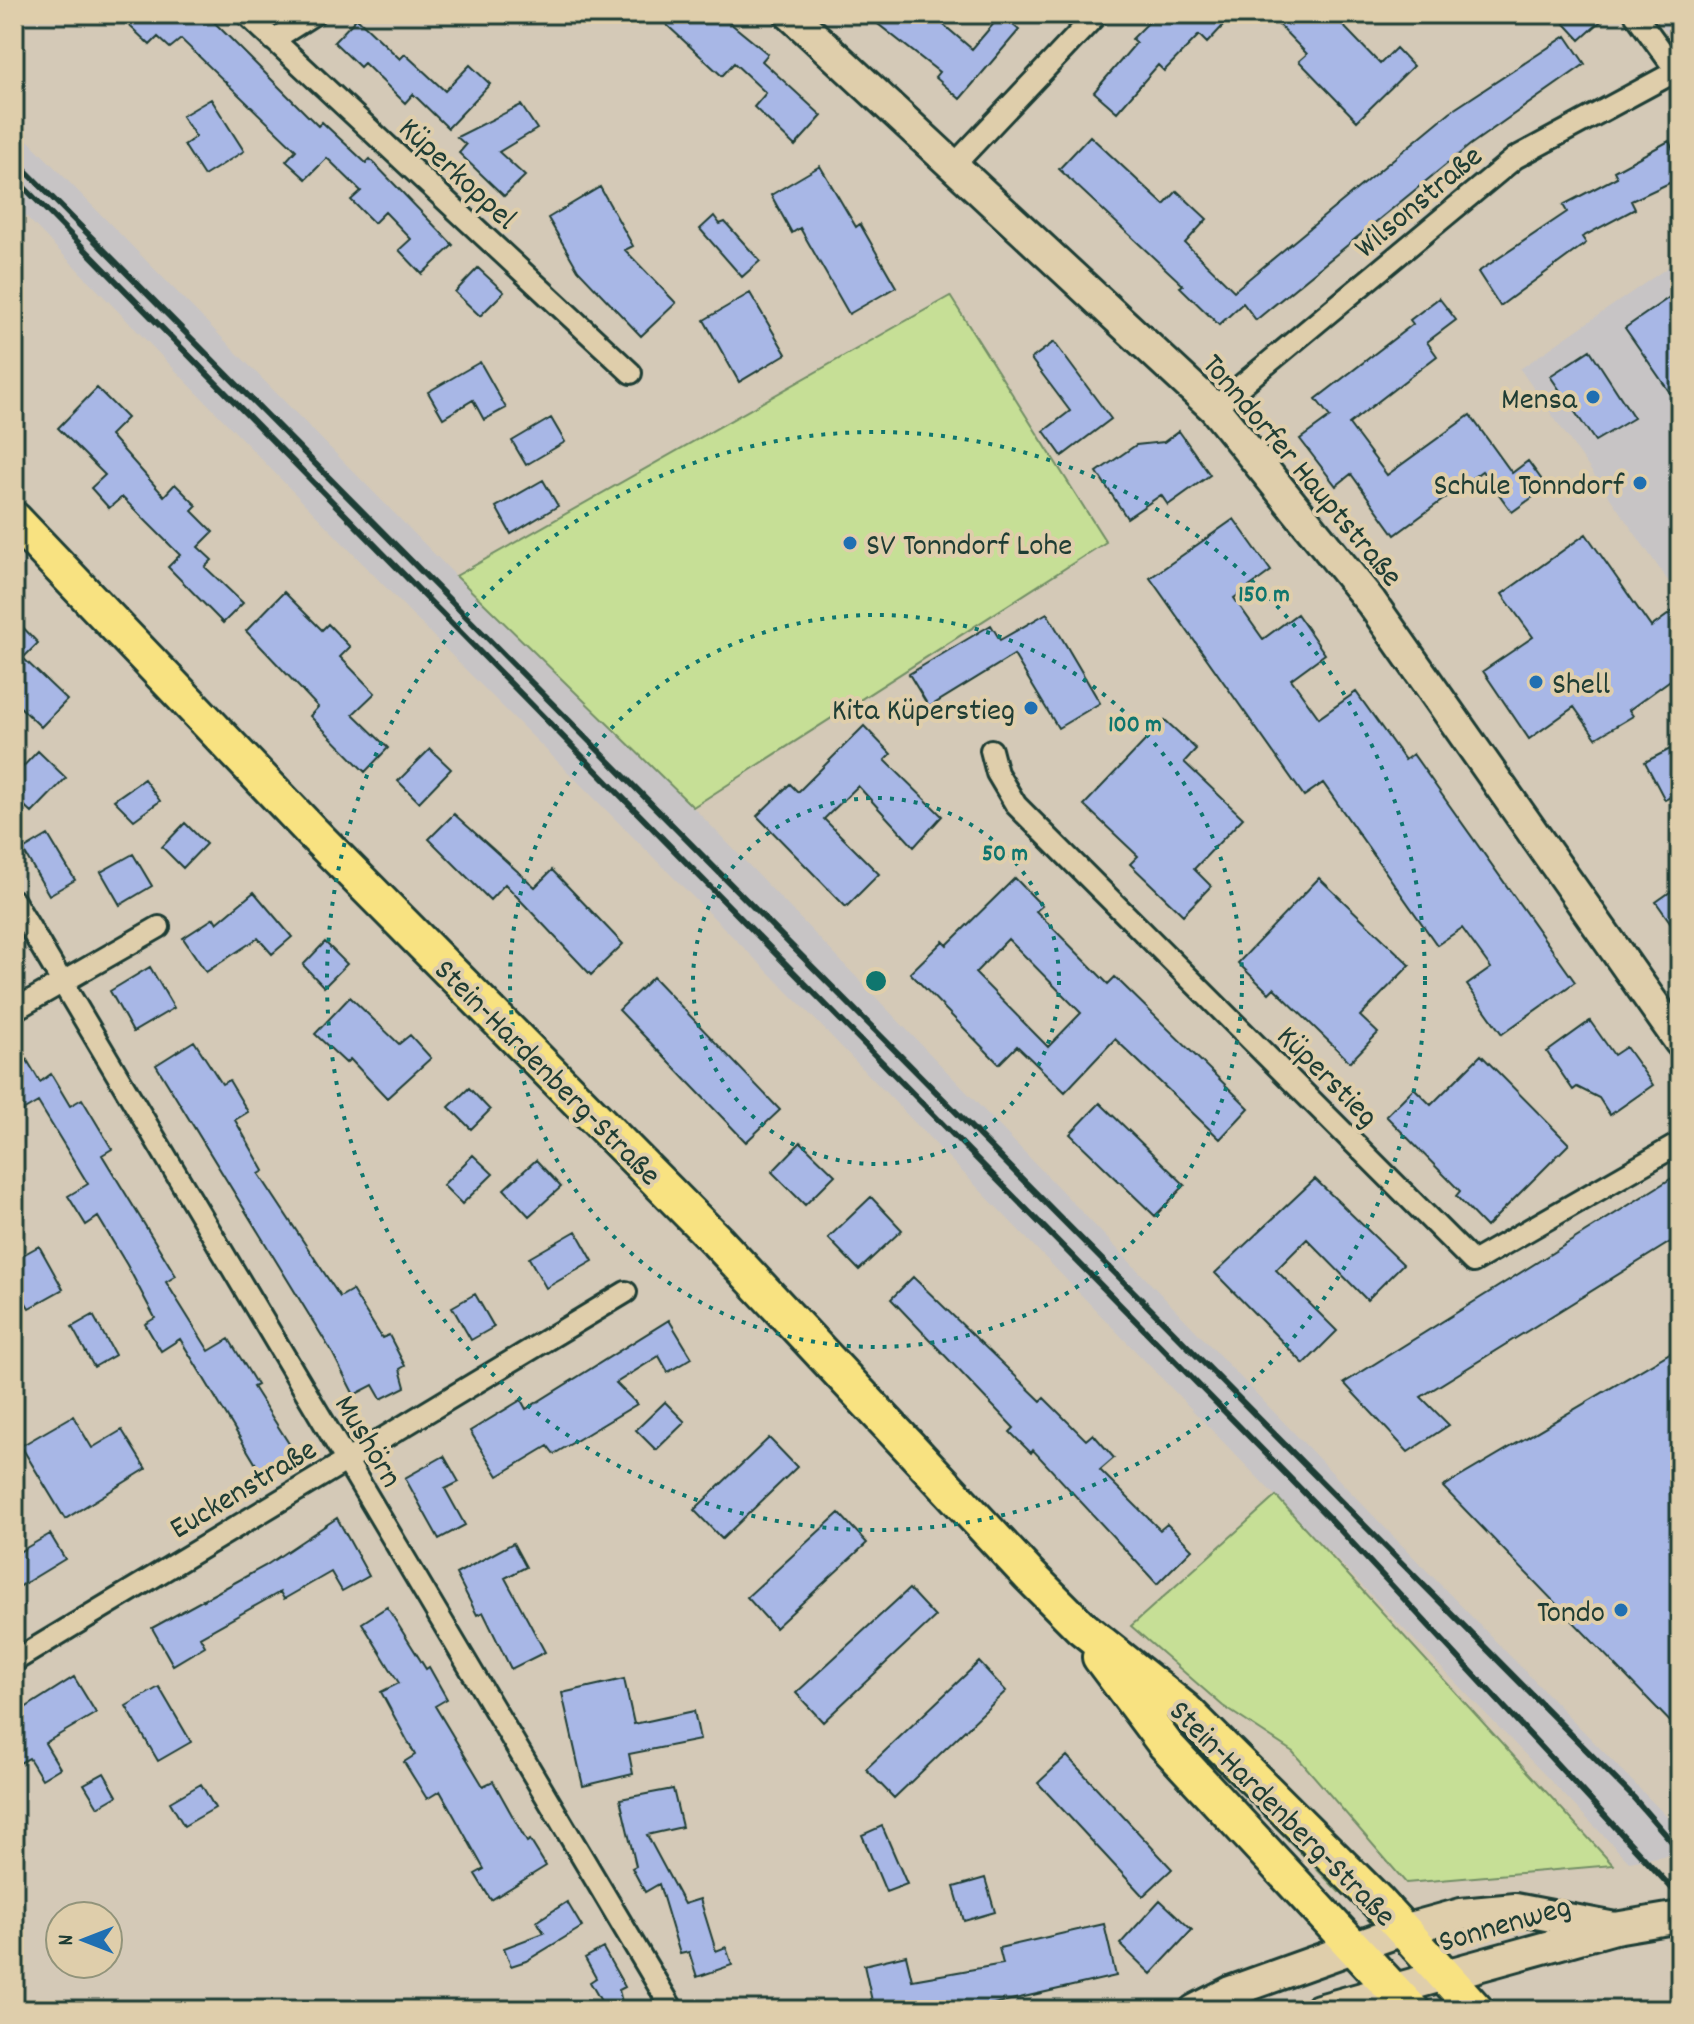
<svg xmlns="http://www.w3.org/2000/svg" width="1694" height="2024" viewBox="0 0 1694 2024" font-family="Dekko,sans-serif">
<rect width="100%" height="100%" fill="#d4c9b7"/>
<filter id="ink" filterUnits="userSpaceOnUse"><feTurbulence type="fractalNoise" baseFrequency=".0125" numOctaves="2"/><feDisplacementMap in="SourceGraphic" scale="16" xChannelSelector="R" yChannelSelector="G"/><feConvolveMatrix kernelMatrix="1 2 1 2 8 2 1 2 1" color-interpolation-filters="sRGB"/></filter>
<g filter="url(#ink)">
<path fill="#c7c4c5" d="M1653 14H1680V34L1671 38Z
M14 126 456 576 693 807 1391 1534 1673 1823 1680 1830V1853L1629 1862 803 1007 464 668 14 204Z
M1680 259V598L1520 369Z"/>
<path fill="#c6df96" stroke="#728e65" stroke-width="2" d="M950 296 1106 542 693 807 456 576Z
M1276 1496 1613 1865 1406 1883 1293 1752 1223 1706 1131 1626Z
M1154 1702 1348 1889 1339 1892 1219 1769 1149 1707Z"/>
<path fill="#a8b7e6" stroke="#1f3d34" stroke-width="2" fill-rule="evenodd" d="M117 14H206L318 126 322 122 366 163 370 159 453 245 422 274 399 250 411 239 385 212 374 223 351 200 361 191 327 158 306 179 286 161 296 150 181 39 170 48 158 37 150 45Z
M655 14H719L768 54 762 61 822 116 795 146 754 107 766 93 734 63 722 76Z
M887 14H931L972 49 1001 15 1019 30 960 99 935 77 939 72 878 24Z
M1157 14H1234L1207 43 1199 35 1164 71 1158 65 1117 112 1094 92 1136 43 1132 39Z
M1268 14H1332L1380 64 1396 48 1413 66 1357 121 1299 61 1307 54Z
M1556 14H1609L1580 40Z
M357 18 400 59 405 54 445 91 470 65 490 84 448 128 413 94 405 103 364 63 360 67 334 42Z
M1566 36 1585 64 1470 145 1256 320 1243 303 1219 325 1180 287 1183 285 1059 169 1090 136 1164 205 1177 191 1207 219 1185 243 1234 291 1450 112Z
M211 99 244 151 204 176 184 145 196 137 182 116Z
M521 105 537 129 499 152 525 176 504 196 459 153 466 145 457 137Z
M1669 141 1680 165V178L1631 201 1635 209 1582 237 1586 243 1500 306 1478 272 1567 212 1563 205 1617 177 1614 171Z
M820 166 856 227 860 224 896 287 849 314 800 228 792 233 771 195Z
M600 187 633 246 625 250 676 303 641 336 578 270 548 218Z
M714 216 720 224 725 222 760 261 742 277 700 229Z
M478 268 504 292 480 316 455 292Z
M1680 290V407L1625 328Z
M750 293 786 354 739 382 704 320Z
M1439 298 1456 320 1427 342 1437 356 1349 424 1387 475 1470 415 1512 473 1528 461 1547 487 1512 512 1482 471 1395 535 1351 474 1336 486 1300 439 1330 417 1316 399 1413 324 1410 320Z
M1054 342 1111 419 1062 456 1044 431 1070 411 1031 359Z
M1590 350 1634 418 1595 441 1550 376Z
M480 362 506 408 484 420 473 400 443 418 428 392Z
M97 388 127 418 110 435 164 496 175 484 197 506 192 511 213 532 198 547 212 560 205 567 243 603 223 623 168 567 180 555 122 497 109 508 91 488 105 475 58 428Z
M551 418 565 442 526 465 512 441Z
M1179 431 1210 475 1168 505 1161 495 1127 518 1097 472 1136 445 1164 442Z
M543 480 558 506 511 534 496 507Z
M1234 519 1271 571 1234 598 1263 639 1297 614 1325 654 1291 679 1319 718 1356 692 1405 760 1413 754 1575 982 1502 1034 1467 985 1491 968 1462 928 1437 945 1323 783 1304 796 1150 578Z
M1586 534 1651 627 1680 606V673L1629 710 1633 716 1596 738 1574 707 1529 739 1483 671 1533 637 1502 594Z
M284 592 322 630 328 624 350 647 340 657 375 693 353 714 388 748 365 772 310 716 318 707 246 631Z
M1047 613 1100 703 1058 728 1014 655 929 707 909 674 991 625 1000 640Z
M14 618 38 643 23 658 67 700 41 727 14 701Z
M1165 720 1196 749 1184 762 1243 818 1194 869 1211 886 1183 915 1130 864 1138 856 1084 805Z
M864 726 891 754 885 760 942 816 914 847 858 786 824 819 879 874 846 907 757 816 790 784 798 792Z
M1680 744V792L1665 800 1645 762Z
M430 749 451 769 419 802 398 781Z
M38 751 66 778 32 813 14 796V776Z
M144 779 160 801 134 820 114 800Z
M454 814 535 887 552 870 623 944 591 975 505 884 490 900 429 839Z
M185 823 206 844 183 868 162 847Z
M48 835 75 880 49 895 23 850Z
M133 854 152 886 120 905 101 872Z
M1015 878 1042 906 1036 911 1108 984 1115 977 1249 1108 1220 1139 1115 1039 1065 1092 1017 1046 999 1064 910 973 943 941 947 945ZM1008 939 1081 1013 1048 1047 975 973Z
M1319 878 1410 965 1360 1016 1378 1033 1350 1062 1274 988 1269 993 1238 963Z
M1680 885V936L1656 902Z
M254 892 292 937 272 954 258 938 206 972 183 938 214 918 217 923Z
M325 942 347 964 324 987 303 965Z
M150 967 174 1008 133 1032 110 991Z
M653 977 780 1110 746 1142 619 1010Z
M350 997 399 1044 410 1035 431 1058 387 1098 350 1059 346 1063 315 1034Z
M1590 1021 1614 1055 1626 1047 1653 1085 1610 1115 1599 1098 1577 1087 1573 1090 1547 1052Z
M14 1038 40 1082 51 1074 70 1106 82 1099 112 1149 102 1155 176 1276 166 1282 209 1351 229 1339 257 1385 253 1387 293 1450 260 1471 180 1339 161 1351 145 1324 155 1318 127 1265 98 1217 86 1225 68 1196 88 1184 38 1102 14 1116Z
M194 1041 222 1084 229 1080 248 1112 235 1120 264 1171 259 1174 340 1297 352 1290 382 1338 389 1335 405 1366 400 1369 405 1387 381 1399 373 1385 354 1395 333 1354 156 1065Z
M1481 1055 1569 1144 1486 1227 1456 1196 1460 1191 1386 1116 1414 1088 1431 1105Z
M469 1088 490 1110 471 1129 449 1107Z
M1100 1103 1185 1185 1155 1216 1070 1134Z
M801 1142 835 1175 805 1205 772 1172Z
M473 1155 493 1174 462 1204 443 1185Z
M536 1160 561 1187 529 1216 504 1189Z
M1680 1173V1236L1421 1397 1449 1425 1408 1452 1344 1383Z
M1315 1179 1403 1264 1367 1300 1307 1239 1276 1270 1337 1331 1304 1364 1215 1273Z
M871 1197 902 1230 859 1270 828 1238Z
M576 1231 593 1261 546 1288 529 1258Z
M39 1246 63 1289 29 1308 14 1283V1260Z
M913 1277 1041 1401 1044 1398 1086 1440 1093 1434 1114 1458 1100 1470 1160 1530 1167 1524 1192 1549 1157 1584 1033 1450 1031 1453 1010 1432 1014 1428 891 1299Z
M475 1294 494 1327 471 1340 452 1307Z
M93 1315 115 1355 94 1367 72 1327Z
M669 1320 692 1358 668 1372 659 1356 616 1383 637 1404 554 1454 548 1446 498 1476 470 1431 521 1400 526 1409Z
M1680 1347V1732L1443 1487Z
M665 1402 685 1422 656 1450 636 1430Z
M73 1416 92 1448 122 1430 146 1469 65 1519 21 1446Z
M769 1438 797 1467 722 1539 694 1510Z
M444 1456 459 1482 445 1489 465 1525 439 1539 405 1478Z
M839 1513 867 1543 775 1628 747 1597Z
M337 1518 369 1576 342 1591 331 1572 284 1599 280 1592 200 1637 205 1646 173 1665 152 1628 265 1566Z
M50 1534 65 1559 14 1590V1555Z
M513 1543 526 1567 505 1578 545 1652 511 1669 483 1612 477 1615 456 1574Z
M909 1589 935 1617 823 1722 796 1693Z
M387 1607 426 1669 429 1667 447 1699 435 1706 483 1786 493 1781 527 1842 530 1840 546 1866 491 1900 475 1874 484 1869 440 1791 427 1799 404 1762 415 1755 381 1692 399 1683 362 1623Z
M979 1662 1006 1691 894 1798 866 1769Z
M74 1677 96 1713 45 1743 60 1768 42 1779 29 1758 14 1766V1715Z
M624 1679 634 1724 694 1711 700 1740 629 1754 633 1774 583 1786 562 1693Z
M159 1687 191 1742 158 1761 126 1706Z
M1067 1756 1172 1869 1143 1896 1038 1783Z
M104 1773 117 1796 98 1807 84 1784Z
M201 1784 215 1808 184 1826 170 1802Z
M673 1789 682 1827 647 1835 684 1904 700 1899 716 1951 726 1947 732 1965 697 1977 689 1952 680 1954 659 1884 645 1892 632 1868 636 1866 620 1799Z
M882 1826 907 1884 886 1892 862 1835Z
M985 1878 995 1912 964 1921 954 1887Z
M1160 1900 1192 1930 1151 1974 1120 1944Z
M567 1902 582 1927 526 1961 511 1966 504 1948 544 1933 537 1921Z
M1104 1924 1116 1976 967 2010H874L864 1965 906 1955 912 1980 1003 1964 999 1948Z
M603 1948 625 1987 619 1990 624 2010H606L590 1982 596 1978 585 1958Z"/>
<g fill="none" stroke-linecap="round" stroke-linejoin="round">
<g stroke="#1f3d34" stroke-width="26">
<path id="street" d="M246 14 631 373
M1635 14 1680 76
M273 40 314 14
M954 165 1097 14
M1214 408 1515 158 1680 69
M991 750 997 773 1016 805 1473 1262 1680 1143
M14 901 673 2010
M14 1010 159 927
M14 1661 626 1292"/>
</g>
<g stroke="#1f3d34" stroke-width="36">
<path id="secondary" d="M790 14 1214 408 1371 602 1680 1042
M1195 2010 1230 1992 1403 1930 1461 1914 1515 1909 1615 1928
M1319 2010 1615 1928 1680 1917"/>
</g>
<g stroke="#1f3d34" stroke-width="40">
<path id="primary" d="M14 519 311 831 716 1240 1029 1575 1081 1627 1185 1710 1377 1901 1476 2010
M1100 1657 1165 1744 1412 2010"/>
</g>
<use href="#street" stroke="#dfceab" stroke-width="20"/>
<use href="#secondary" stroke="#dfceab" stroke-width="30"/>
<use href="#primary" stroke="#f8e281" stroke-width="34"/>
<path stroke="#1f3d34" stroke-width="6" d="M14 159 1633 1797 1680 1851
M14 177 1331 1520 1680 1897"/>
</g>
</g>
<g fill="none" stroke="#0f766e" stroke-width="4" stroke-dasharray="4 8">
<circle cx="876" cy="981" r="183"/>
<circle cx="876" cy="981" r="366"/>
<circle cx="876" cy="981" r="549"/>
</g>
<g fill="#1f6fb2" stroke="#dfceab" stroke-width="3">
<circle cx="1593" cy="397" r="8"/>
<circle cx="1640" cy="483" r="8"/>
<circle cx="850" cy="543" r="8"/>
<circle cx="1536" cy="682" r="8"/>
<circle cx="1031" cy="708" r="8"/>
<circle cx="1621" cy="1610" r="8"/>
</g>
<g text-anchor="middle" stroke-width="8" stroke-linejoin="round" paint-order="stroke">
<g font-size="32" fill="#1f3d34" stroke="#dfceab">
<text transform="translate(459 172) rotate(43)" y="11">Küperkoppel</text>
<text transform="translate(1417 200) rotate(-40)" y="11">Wilsonstraße</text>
<text transform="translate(1304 469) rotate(50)" y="11">Tonndorfer Hauptstraße</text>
<text transform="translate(549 1071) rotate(45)" y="11">Stein-Hardenberg-Straße</text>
<text transform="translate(1329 1075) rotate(45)" y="11">Küperstieg</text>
<text transform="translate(370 1440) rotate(59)" y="11">Mushörn</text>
<text transform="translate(242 1487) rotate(-31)" y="11">Euckenstraße</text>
<text transform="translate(1284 1812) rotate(45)" y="11">Stein-Hardenberg-Straße</text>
<text transform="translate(1504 1922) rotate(-16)" y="11">Sonnenweg</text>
</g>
<g font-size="32" fill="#1f3d34" stroke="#dfceab" text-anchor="end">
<text x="1577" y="408">Mensa</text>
<text x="1624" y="494">Schule Tonndorf</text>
<text x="866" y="554" text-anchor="start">SV Tonndorf Lohe</text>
<text x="1552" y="693" text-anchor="start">Shell</text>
<text x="1015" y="719">Kita Küperstieg</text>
<text x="1605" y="1621">Tondo</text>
</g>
</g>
<circle cx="876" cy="981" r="12" fill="#0f766e" stroke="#dfceab" stroke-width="4"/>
<g font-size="24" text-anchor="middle" font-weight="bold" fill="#0f766e" stroke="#dfceab" stroke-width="8" stroke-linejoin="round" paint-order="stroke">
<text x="1264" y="601">150 m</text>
<text x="1135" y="731">100 m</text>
<text x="1005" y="860">50 m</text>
</g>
<rect width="1694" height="2024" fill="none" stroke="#dfceab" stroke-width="48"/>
<rect x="24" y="24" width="1646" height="1976" fill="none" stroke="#1f3d34" stroke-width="3" filter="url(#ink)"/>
<g transform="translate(84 1940) rotate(270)"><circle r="38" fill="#dfceab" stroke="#92947b" stroke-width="2"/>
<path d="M0-6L14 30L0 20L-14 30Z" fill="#1f6fb2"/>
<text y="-12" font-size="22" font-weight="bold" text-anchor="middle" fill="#1f3d34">N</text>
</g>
</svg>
